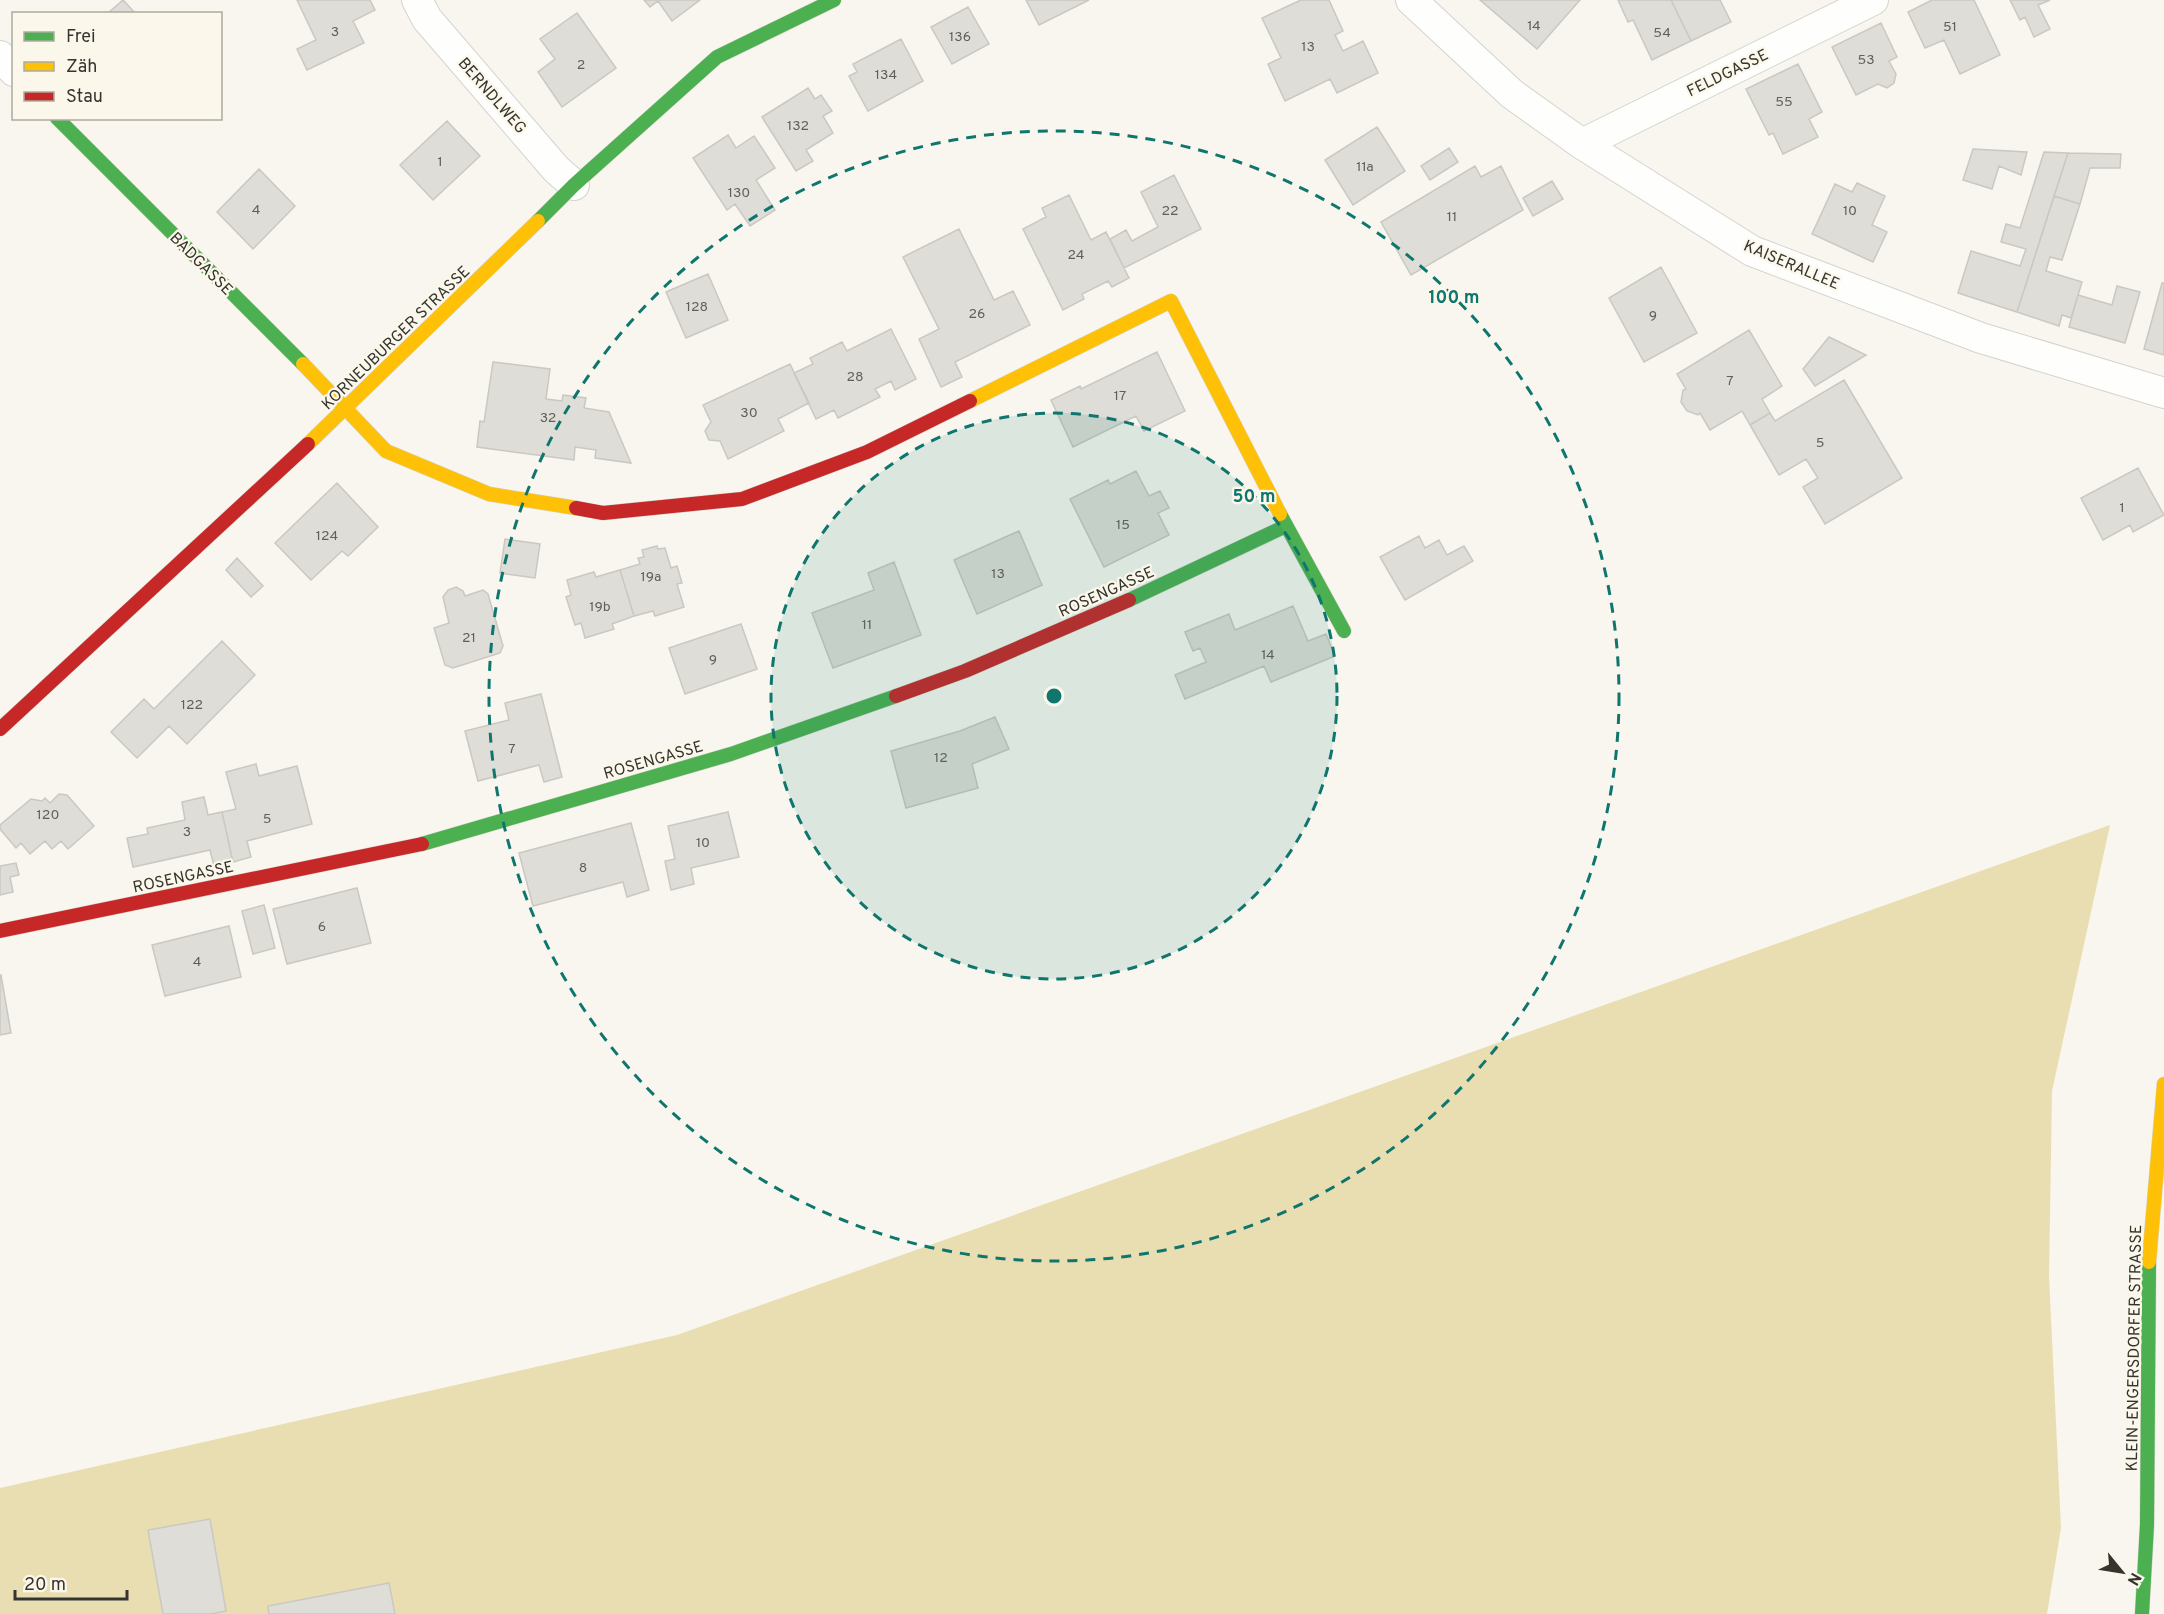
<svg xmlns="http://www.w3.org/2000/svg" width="2164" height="1614" viewBox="0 0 2164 1614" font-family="Overpass,sans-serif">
<rect width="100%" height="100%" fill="#f8f6ee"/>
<path fill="#e9deb2" d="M2110 825 2052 1091 2049 1276 2061 1528 2047 1614H0V1488L677 1335Z"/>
<path fill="#deddd7" stroke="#c9c8c2" stroke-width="1.5" d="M123 0 136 14H104L106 12 108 13Z
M297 0H370L375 10 353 21 364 43 307 70 297 49 316 40Z
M644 0H700L672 21 658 1 650 7Z
M1026 0H1089L1039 25Z
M1301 0H1329L1343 31 1335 35 1343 51 1363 41 1378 73 1337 93 1330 79 1285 101 1268 64 1281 58 1262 18Z
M1480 0H1580L1537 49Z
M1618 0H1671L1691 41 1652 60 1633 20 1628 22Z
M1671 0H1720L1731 22 1691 41Z
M1932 0H1974L2000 55 1960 74 1944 40 1925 48 1908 12Z
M2010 0H2050L2038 5 2050 29 2034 37 2025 17 2020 20Z
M968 7 989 44 952 64 931 27Z
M577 13 616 68 562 107 538 72 555 59 540 39Z
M1881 23 1897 57 1889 61 1896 74 1894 83 1887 88 1878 84 1856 95 1832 47Z
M901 39 923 81 868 111 849 76 857 72 853 64Z
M1798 64 1822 112 1809 119 1818 137 1783 154 1773 133 1769 135 1746 89Z
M808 88 815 99 821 95 832 111 823 116 833 133 806 150 813 161 796 171 762 117Z
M447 121 480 156 433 200 400 165Z
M1377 127 1405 171 1353 205 1325 160Z
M728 135 736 148 754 136 775 168 756 180 775 210 750 226 735 204 727 210 693 158Z
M1449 148 1458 162 1430 180 1421 166Z
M1973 149 2027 152 2021 175 1999 166 1992 189 1963 180Z
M2044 152 2068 153 2017 312 1958 293 1971 251 2020 266 2026 249 2001 242 2006 224 2020 228Z
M2068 153 2121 154 2120 168H2090L2080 204 2054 196Z
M1475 166 1481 177 1501 166 1523 210 1411 275 1381 222Z
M259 169 295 206 253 249 217 212Z
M1174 175 1201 229 1124 268 1110 239 1126 230 1132 241 1158 227 1141 192Z
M1552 181 1563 199 1533 216 1523 198Z
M1857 183 1885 196 1872 225 1887 232 1873 262 1812 234 1835 184 1852 192Z
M1069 195 1091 240 1106 232 1129 278 1112 287 1108 281 1082 294 1084 299 1063 310 1023 229 1046 217 1042 208Z
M2054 196 2080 204 2062 260 2050 257 2046 271 2082 282 2071 318 2062 315 2059 326 2017 312Z
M959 229 994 300 1013 291 1030 325 955 362 962 377 941 387 919 339 939 329 903 257Z
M1661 267 1697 333 1644 362 1609 298Z
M708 274 728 320 686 338 666 292Z
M2162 283H2164V355L2144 349Z
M2117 286 2140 292 2125 343 2069 327 2078 295 2112 305Z
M891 329 916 379 895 390 891 381 875 389 880 397 838 418 834 410 816 419 794 373 813 364 810 358 842 342 847 351Z
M1749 330 1782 386 1762 399 1770 413 1750 425 1742 411 1710 430 1700 413 1698 415 1687 411 1681 402 1683 390 1686 389 1677 374Z
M1829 337 1866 355 1815 386 1803 369Z
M1157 352 1185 411 1144 431 1136 416 1073 447 1051 400 1080 386 1081 389Z
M493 362 550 369 546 399 562 401 563 395 586 398 584 408 609 412 631 463 595 458 596 450 575 447 574 460 477 447 480 421 484 422Z
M790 364 809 403 778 419 784 431 728 459 720 441 709 440 705 431 711 422 703 405Z
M1844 380 1902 478 1825 524 1803 487 1818 478 1806 459 1779 475 1750 425 1770 413 1775 421Z
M2138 468 2164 515 2133 532 2130 525 2103 540 2081 498Z
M1136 471 1149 496 1160 491 1169 508 1158 513 1169 535 1104 567 1070 499 1108 480 1110 484Z
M337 483 378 527 348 556 342 551 311 580 275 543Z
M1019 531 1042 585 977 614 954 560Z
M1419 536 1425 548 1439 540 1447 555 1464 546 1473 561 1405 600 1380 557Z
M505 539 540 544 535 578 500 573Z
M657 546 658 549 665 548 671 568 677 566 682 583 677 584 684 607 655 616 653 611 634 616 620 570 640 564 638 558 644 557 642 550Z
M237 558 263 586 251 597 226 570Z
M894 562 921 635 833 668 812 613 874 590 868 573Z
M620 570 634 616 612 624 614 629 585 638 581 623 575 625 566 597 571 595 567 580 594 572 596 577Z
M456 587 463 591 465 596 483 590 488 594 503 646 500 653 453 668 445 665 434 628 449 623 443 597 448 590Z
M1293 606 1308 641 1326 634 1335 656 1271 682 1264 666 1185 699 1175 675 1206 662 1200 648 1193 651 1185 632 1229 614 1235 630Z
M741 624 757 669 685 694 669 648Z
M222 641 255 675 187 744 169 726 137 758 111 732 144 699 154 709Z
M541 694 562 777 544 782 539 765 478 781 465 731 509 720 505 703Z
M995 717 1009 749 972 764 978 788 906 808 891 751 960 731Z
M256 764 259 776 297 766 312 824 247 841 251 857 233 862 222 812 236 809 226 772Z
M59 794 67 795 94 826 68 849 61 841 52 849 45 841 30 854 21 843 16 848 0 829V825L31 799 42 801 45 798 50 803Z
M204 797 208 815 222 812 233 862 214 866 210 850 133 867 127 838 148 834 147 828 185 820 182 802Z
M728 812 739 857 691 868 694 884 671 890 665 861 675 859 668 826Z
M631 823 649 890 627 897 623 882 533 906 519 853Z
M16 863 19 875 10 877 13 892 0 895V866Z
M357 888 371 943 287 964 273 909Z
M264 905 275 948 253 954 242 911Z
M229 926 241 977 165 996 152 945Z
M1 975 11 1033 0 1035V976Z
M210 1519 226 1611 211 1614H163L148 1530Z
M389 1583 395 1614H269L268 1606Z"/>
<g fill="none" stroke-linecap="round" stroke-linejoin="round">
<g stroke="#d5d3cd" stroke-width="32">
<path id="street" d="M417 0 427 19 556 169 574 185
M1411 0 1512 94 1582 144 1752 251 1981 338 2164 393
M0 56 14 71
M1582 144 1873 0"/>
</g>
<g stroke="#d5d3cd" stroke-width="15">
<path id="fast" d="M57 118 303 364
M538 221 574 185 717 57 834 0
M1280 514 1344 631
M1129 600 1286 526
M422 844 731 754 896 696
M2142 1614 2147 1525 2149 1262"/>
</g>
<g stroke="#d5d3cd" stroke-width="15">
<path id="slow" d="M303 364 386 451 489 494 576 508
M970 401 1171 301 1280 514
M308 444 538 221
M2149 1262 2164 1084"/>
</g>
<g stroke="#d5d3cd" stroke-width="15">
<path id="jam" d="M576 508 603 513 742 499 867 452 970 401
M896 696 965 671 1129 600
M0 729 308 444
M0 931 422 844"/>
</g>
<use href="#street" stroke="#fefefc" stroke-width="30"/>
<use href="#fast" stroke="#4caf50" stroke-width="14"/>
<use href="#slow" stroke="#ffc107" stroke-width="14"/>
<use href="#jam" stroke="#c62828" stroke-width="14"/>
</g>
<circle cx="1054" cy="696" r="283" fill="#0f766e" fill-opacity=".12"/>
<g fill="none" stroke="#0f766e" stroke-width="3" stroke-dasharray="10 8">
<circle cx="1054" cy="696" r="283"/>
<circle cx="1054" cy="696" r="565"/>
</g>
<g text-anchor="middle" stroke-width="4.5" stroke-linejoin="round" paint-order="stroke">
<g font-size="14" fill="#605f5a">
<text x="1534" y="30">14</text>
<text x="1950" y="31">51</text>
<text x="335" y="36">3</text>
<text x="1662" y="37">54</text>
<text x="960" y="41">136</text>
<text x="1308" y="51">13</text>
<text x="1866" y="64">53</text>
<text x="581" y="69">2</text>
<text x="886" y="79">134</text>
<text x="1784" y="106">55</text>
<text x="798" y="130">132</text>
<text x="440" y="166">1</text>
<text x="1365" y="171">11a</text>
<text x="739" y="197">130</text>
<text x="256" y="214">4</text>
<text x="1170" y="215">22</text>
<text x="1850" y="215">10</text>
<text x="1452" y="221">11</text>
<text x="1076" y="259">24</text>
<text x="697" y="311">128</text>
<text x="977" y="318">26</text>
<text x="1653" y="320">9</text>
<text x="855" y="381">28</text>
<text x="1730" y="385">7</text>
<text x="1120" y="400">17</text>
<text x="749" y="417">30</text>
<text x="548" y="422">32</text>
<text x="1820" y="447">5</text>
<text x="2122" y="512">1</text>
<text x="1123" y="529">15</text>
<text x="327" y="540">124</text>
<text x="998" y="578">13</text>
<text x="651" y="581">19a</text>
<text x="600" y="611">19b</text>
<text x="867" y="629">11</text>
<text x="469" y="642">21</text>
<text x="1268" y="659">14</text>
<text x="713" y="664">9</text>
<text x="192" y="709">122</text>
<text x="512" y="753">7</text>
<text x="941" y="762">12</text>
<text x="48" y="819">120</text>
<text x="267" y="823">5</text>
<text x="187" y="836">3</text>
<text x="703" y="847">10</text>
<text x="583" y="872">8</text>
<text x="322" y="931">6</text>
<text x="197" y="966">4</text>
</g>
<g font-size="16" fill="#35342f" stroke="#fbf8eb">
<text transform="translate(1727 72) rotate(-26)" y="6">FELDGASSE</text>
<text transform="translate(493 95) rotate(49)" y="6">BERNDLWEG</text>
<text transform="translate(202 263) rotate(45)" y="6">BADGASSE</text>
<text transform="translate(1792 264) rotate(23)" y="6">KAISERALLEE</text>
<text transform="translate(395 337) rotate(-44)" y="6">KORNEUBURGER STRASSE</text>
<text transform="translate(1106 591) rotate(-24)" y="6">ROSENGASSE</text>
<text transform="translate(653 759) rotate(-16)" y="6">ROSENGASSE</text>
<text transform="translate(183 876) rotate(-12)" y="6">ROSENGASSE</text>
<text transform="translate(2133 1348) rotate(-89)" y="6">KLEIN-ENGERSDORFER STRASSE</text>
</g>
</g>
<circle cx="1054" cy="696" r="9" fill="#0f766e" stroke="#fbf8eb" stroke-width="3"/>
<g font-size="18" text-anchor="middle" font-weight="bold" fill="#0f766e" stroke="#fbf8eb" stroke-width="4.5" stroke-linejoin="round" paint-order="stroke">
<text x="1454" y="303">100 m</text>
<text x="1254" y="502">50 m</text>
</g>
<rect x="12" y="12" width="210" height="108" fill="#fbf8eb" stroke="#acaaa0" stroke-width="1.5"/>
<rect x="24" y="32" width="30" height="9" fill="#4caf50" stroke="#acaaa0" stroke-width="1.5"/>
<text x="66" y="42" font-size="18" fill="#35342f">Frei</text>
<rect x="24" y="62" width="30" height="9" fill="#ffc107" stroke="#acaaa0" stroke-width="1.5"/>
<text x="66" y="72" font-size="18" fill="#35342f">Zäh</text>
<rect x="24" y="92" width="30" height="9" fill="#c62828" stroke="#acaaa0" stroke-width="1.5"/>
<text x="66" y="102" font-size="18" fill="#35342f">Stau</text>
<g transform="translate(2122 1572) rotate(120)" stroke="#fbf8eb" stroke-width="4.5" paint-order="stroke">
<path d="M0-4.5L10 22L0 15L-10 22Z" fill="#35342f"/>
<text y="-9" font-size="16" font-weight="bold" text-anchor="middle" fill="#35342f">N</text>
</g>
<path d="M15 1590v9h112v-9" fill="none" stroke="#35342f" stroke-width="3"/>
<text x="24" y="1590" font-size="18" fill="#35342f" stroke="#fbf8eb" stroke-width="4.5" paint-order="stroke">20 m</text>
</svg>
